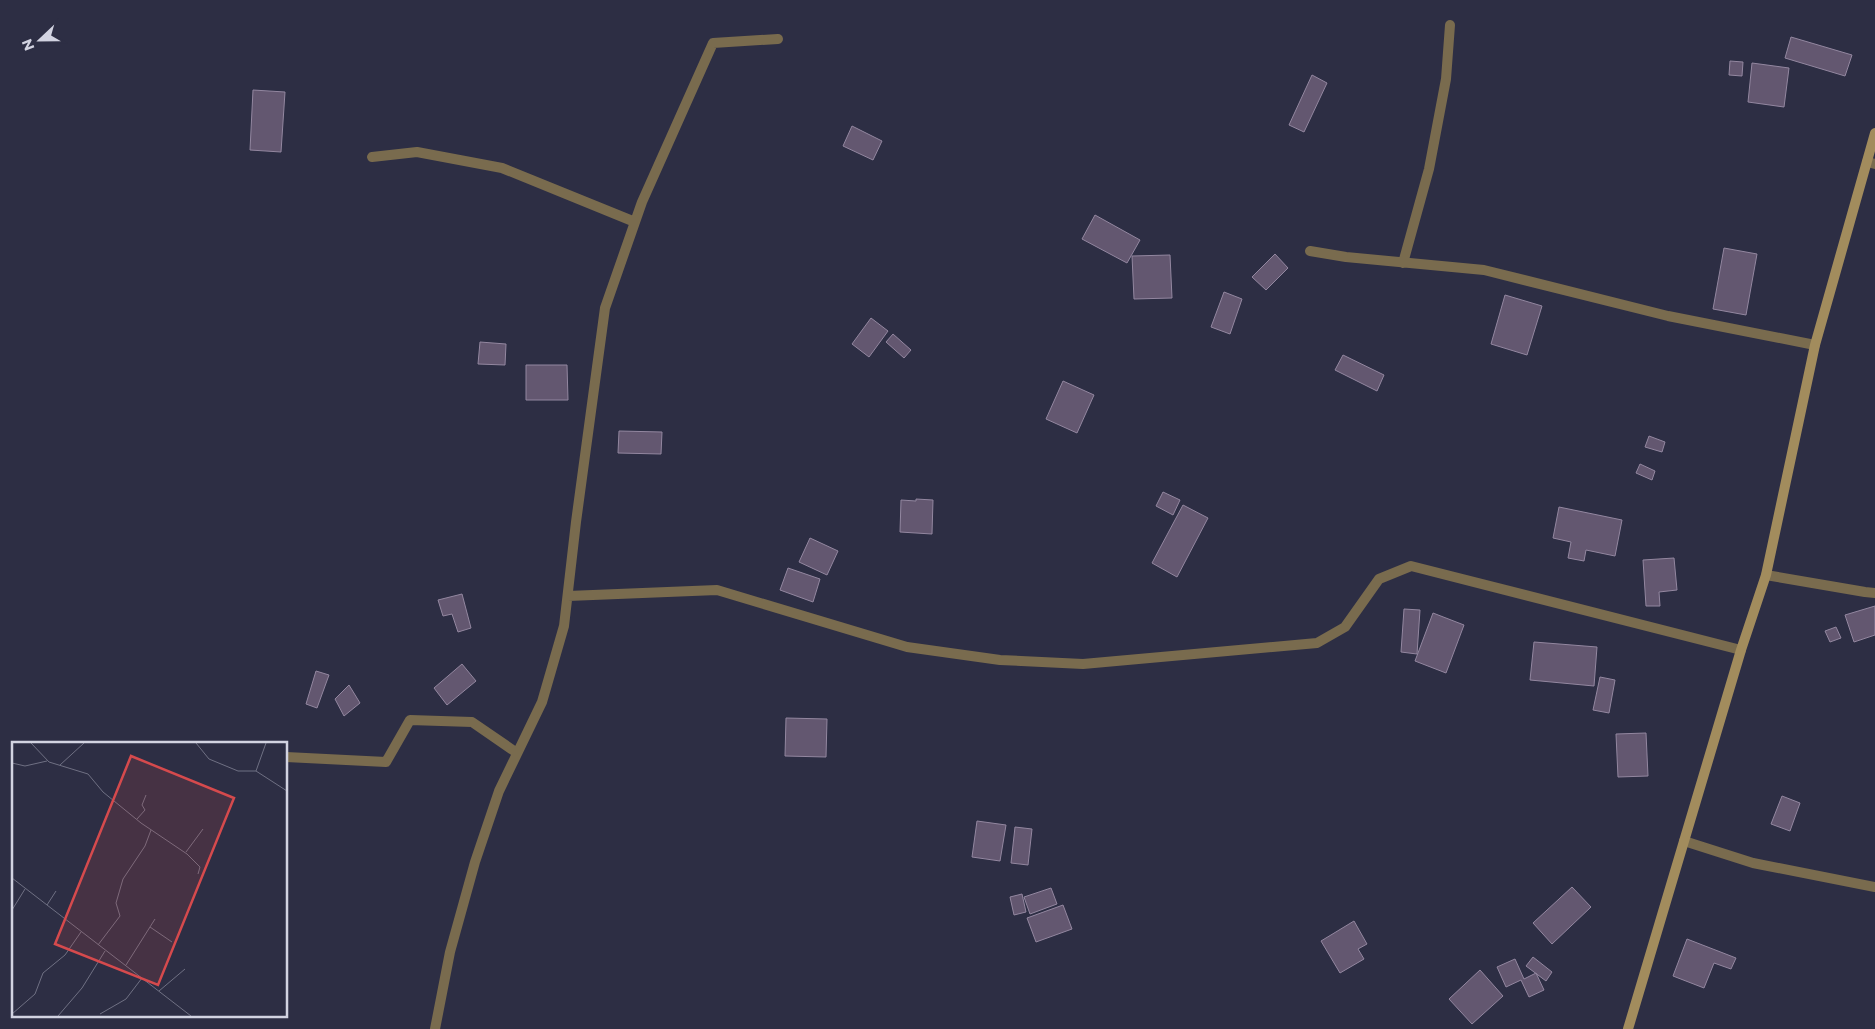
<svg xmlns="http://www.w3.org/2000/svg" width="1875" height="1029" viewBox="0 0 1875 1029" font-family="Montserrat,sans-serif">
<rect width="100%" height="100%" fill="#2d2e44"/>
<path fill="#635770" stroke="#9387a0" d="M1791 37 1852 55 1845 76 1785 58Z
M1730 61 1743 62 1742 76 1729 75Z
M1752 63 1789 68 1784 107 1748 102Z
M1312 75 1327 83 1304 132 1289 125Z
M253 90 285 92 281 152 250 150Z
M852 126 882 141 873 160 843 146Z
M1095 215 1140 240 1127 263 1082 239Z
M1724 248 1757 254 1746 315 1713 309Z
M1275 254 1288 268 1266 290 1252 277Z
M1170 255 1172 298 1134 299 1132 256Z
M1224 292 1242 299 1230 334 1211 327Z
M1505 295 1542 306 1527 355 1491 344Z
M871 318 888 331 869 357 852 344Z
M893 334 911 350 904 358 886 342Z
M480 342 506 344 505 365 478 364Z
M1343 355 1384 375 1377 391 1335 370Z
M526 365H567L568 400H526Z
M1063 381 1094 395 1077 433 1046 419Z
M619 431 662 432 661 454 618 453Z
M1649 436 1665 442 1662 452 1645 447Z
M1640 464 1655 471 1652 480 1636 473Z
M1163 492 1180 500 1173 515 1156 506Z
M916 499 933 500 932 534 900 532 901 500 916 501Z
M1183 505 1208 518 1177 577 1152 563Z
M1559 507 1622 520 1615 556 1586 550 1584 561 1568 558 1571 542 1553 538Z
M810 538 838 551 827 575 799 562Z
M1674 558 1677 590 1659 592 1660 606H1646L1643 560Z
M788 568 820 579 813 602 780 590Z
M462 594 471 628 458 632 452 614 443 616 438 600Z
M1875 606V635L1854 642 1845 615Z
M1404 609 1420 610 1417 654 1401 652Z
M1433 613 1464 625 1446 673 1415 661Z
M1836 627 1841 638 1830 642 1825 631Z
M1534 642 1597 647 1594 686 1530 680Z
M462 664 476 681 447 705 434 688Z
M316 671 329 675 317 708 306 704Z
M1600 677 1615 680 1609 713 1593 710Z
M349 685 360 703 344 716 335 699Z
M786 718 827 719 826 757 785 756Z
M1646 733 1648 776 1618 777 1616 734Z
M1782 796 1800 803 1790 831 1771 824Z
M977 821 1006 825 1000 861 972 857Z
M1015 827 1032 829 1028 865 1011 863Z
M1572 887 1591 907 1552 944 1533 923Z
M1051 888 1057 904 1030 914 1024 897Z
M1022 894 1026 912 1014 915 1010 897Z
M1063 905 1072 929 1036 942 1027 918Z
M1354 921 1367 944 1358 949 1364 959 1340 973 1321 941Z
M1687 939 1736 958 1731 969 1714 963 1704 988 1673 976Z
M1533 957 1552 972 1546 981 1526 966Z
M1515 959 1524 979 1536 973 1544 990 1529 997 1521 980 1506 987 1497 967Z
M1480 970 1503 996 1472 1024 1449 999Z"/>
<g fill="none" stroke-linecap="round" stroke-linejoin="round">
<path stroke="#796b4e" stroke-width="10" d="M372 157 417 152 502 168 635 222
M1867 162 1875 164
M1310 251 1346 257 1484 270 1668 316 1815 345
M1403 263 1429 169 1446 79 1450 25
M1766 575 1865 592 1875 593
M568 596 717 590 907 647 1000 660 1083 664 1317 643 1345 627 1379 579 1411 566 1741 650
M286 757 386 762 410 720 472 722 517 753
M1684 841 1753 863 1875 887
M435 1029 450 952 475 862 499 791 542 702 564 626 576 522 605 308 642 202 713 43 778 39"/>
<path stroke="#a28c5d" stroke-width="10" d="M1628 1029 1741 650 1766 575 1815 345 1875 133"/>
</g>
<g transform="translate(12 742)">
<rect width="275" height="275" fill="#2d2e44"/>
<path fill="none" stroke="#6f7083" stroke-width="1" d="M19 1 37 20 76 32 91 50 129 81 175 112 188 125 186 132M184 1 197 17 226 29H244M254 1 244 29 275 49M0 21 13 24 35 19M48 23 72 1M125 77 133 68 130 63 134 53M174 110 191 87M0 136 179 274M35 163 44 149M0 168 13 147M138 185 160 200M86 203 108 174 104 161 111 137 133 104 139 88M114 223 143 177M147 249 173 227M0 272 23 252 31 231 53 213 69 190M88 272 114 257 130 236M46 274 70 246 93 209"/>
<path fill="#d54a4d" fill-opacity="0.15" stroke="#d54a4d" stroke-width="2.5" d="M119 14 222 56 146 243 43 202Z"/>
<rect width="275" height="275" fill="none" stroke="#d2d3e1" stroke-width="2.5"/>
</g>
<g transform="translate(40 40) rotate(248)" stroke="#2d2e44" stroke-width="4" paint-order="stroke">
<path d="M0-4L9 19L0 12L-9 19Z" fill="#d2d3e1"/>
<text y="-8" font-size="14" font-weight="bold" text-anchor="middle" fill="#d2d3e1">N</text>
</g>
</svg>
